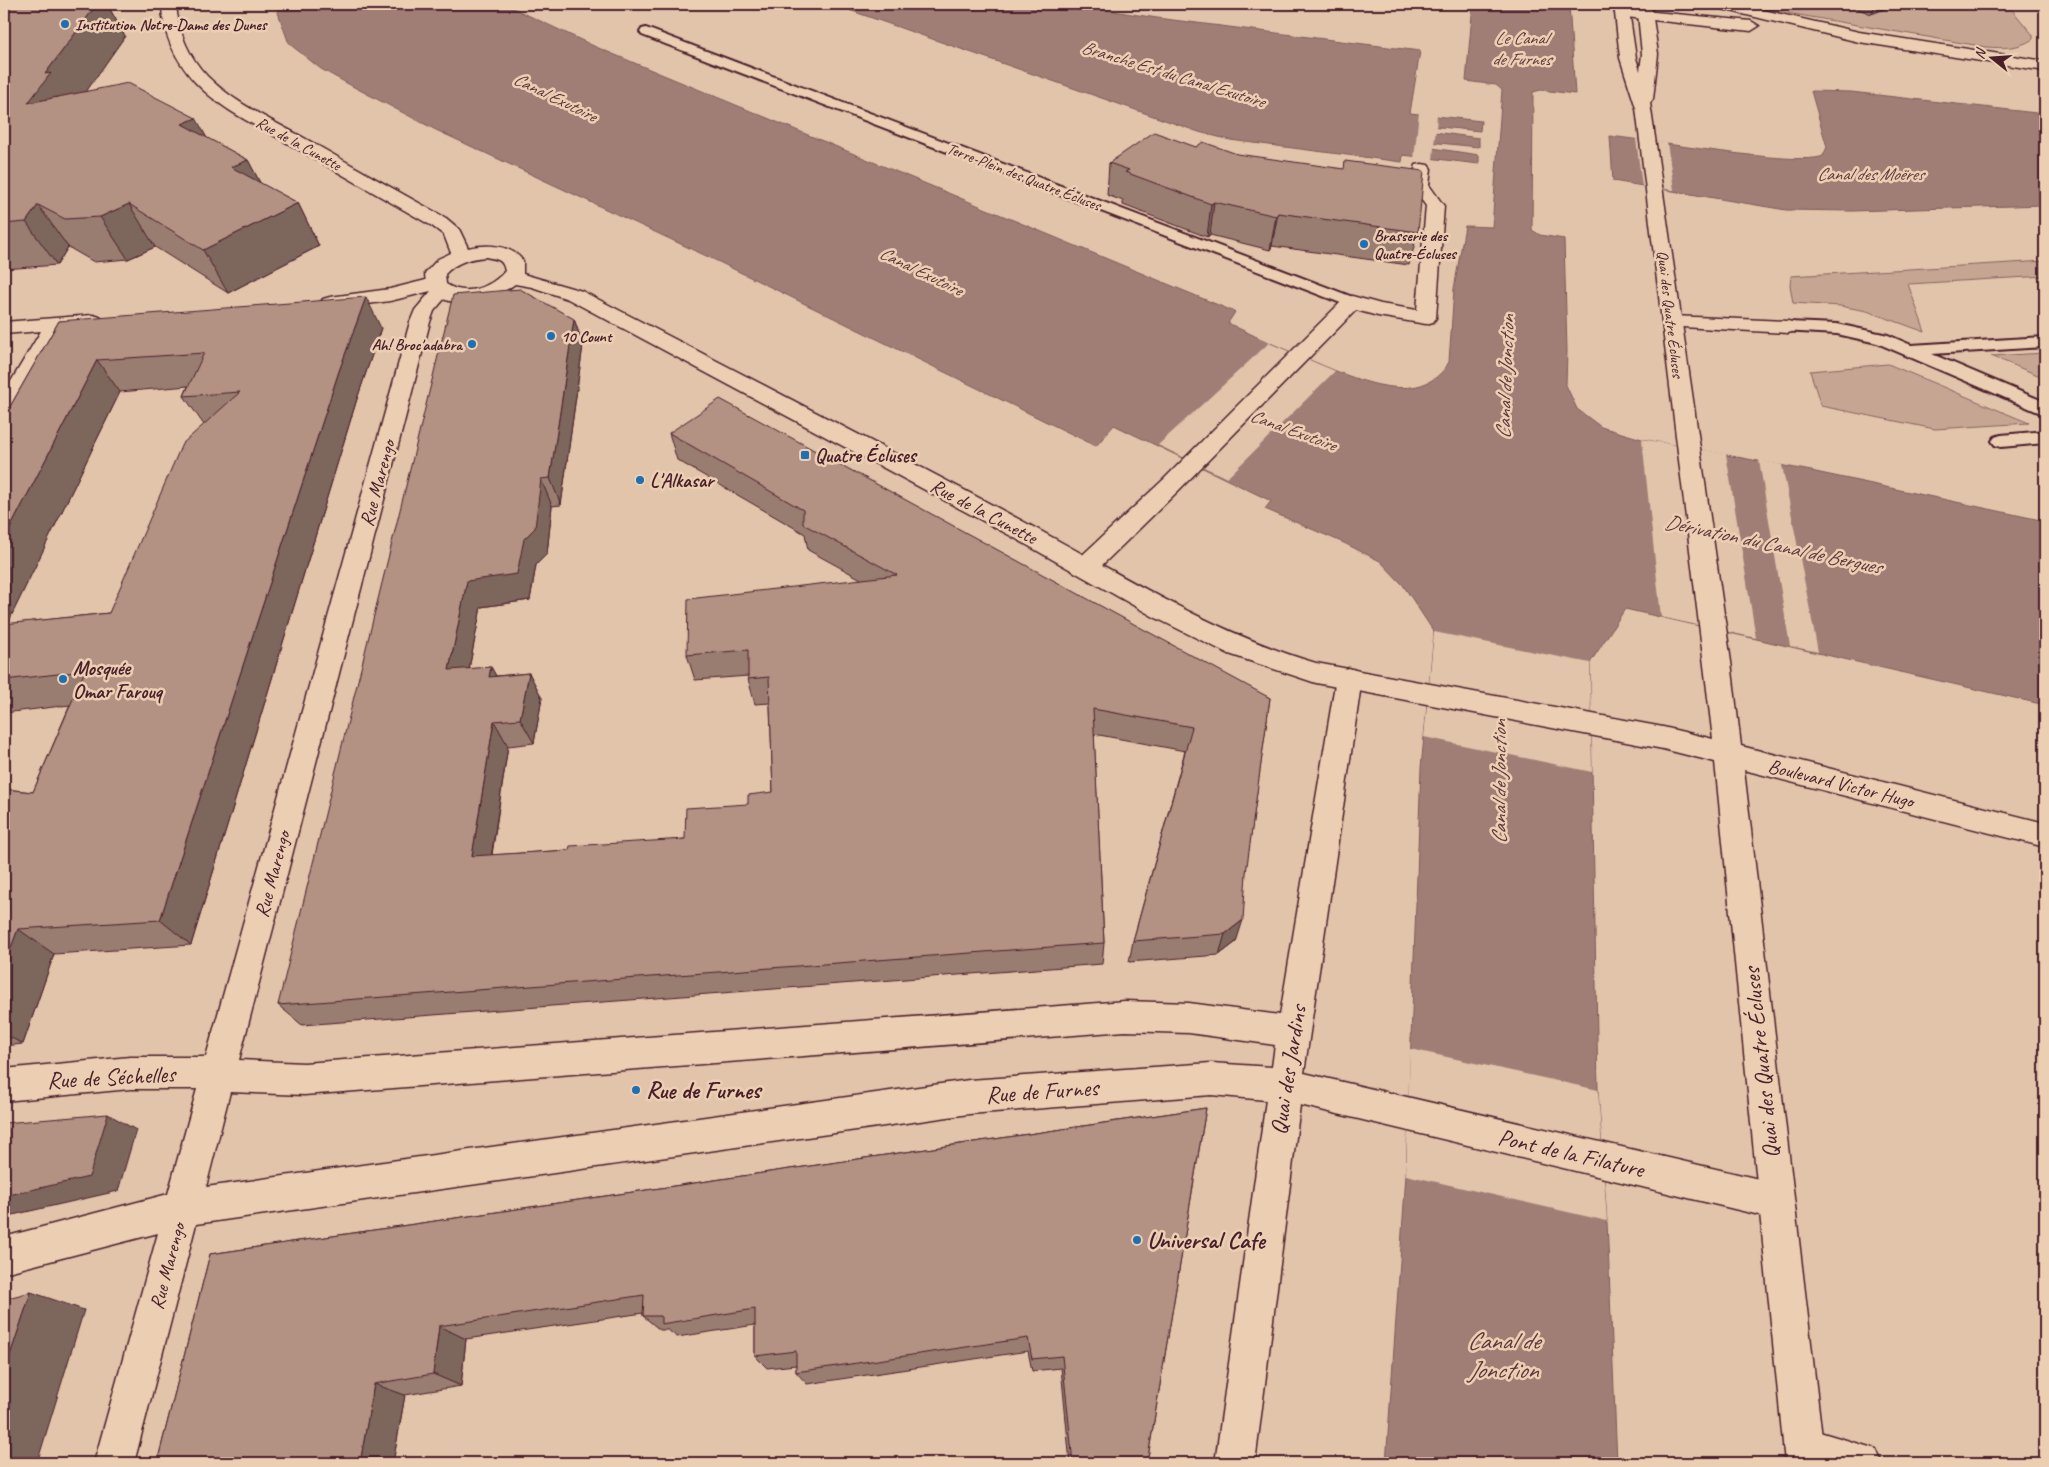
<svg xmlns="http://www.w3.org/2000/svg" width="2049" height="1467" viewBox="0 0 2049 1467" font-family="Caveat,sans-serif">
<rect width="100%" height="100%" fill="#e2c4ab"/>
<filter id="ink" filterUnits="userSpaceOnUse"><feTurbulence type="fractalNoise" baseFrequency=".02" numOctaves="2"/><feDisplacementMap in="SourceGraphic" scale="10" xChannelSelector="R" yChannelSelector="G"/><feConvolveMatrix kernelMatrix="1 2 1 2 8 2 1 2 1" color-interpolation-filters="sRGB"/></filter>
<g filter="url(#ink)">
<path fill="#c6a693" stroke="#88625f" d="M1744 4H2007L2033 35V39C2018 49 2003 48 1986 47L1793 14Z
M2045 261V276L1908 284 1925 332 1867 311 1840 306 1793 303 1790 285 1791 276Z
M2045 353V378L1991 356Z
M1888 364 2029 423 1935 429 1821 406 1810 371Z"/>
<path fill="#a17e75" stroke="#7e5857" d="M275 4H504L596 47 1235 312 1228 323 1240 329C1263 340 1286 350 1310 360 1348 376 1421 412 1449 362L1454 289 1465 226 1492 227 1502 90 1496 85 1466 81 1473 4H1569L1575 94 1541 90 1533 92 1532 230 1540 235 1564 239 1567 351 1566 385 1577 409 1601 427 1642 439 1811 471 2045 521V705L1625 609 1590 663 1598 1090 1607 1221 1617 1463H1386L1406 1175 1421 768 1434 632 1403 585 1380 561 1344 543 1265 509 1271 501 1114 425 1096 446 715 260 436 130 352 86 321 69 292 46 288 41Z
M832 4H1069L1157 18 1420 51 1410 113 1481 121 1480 131 1420 125 1419 130 1479 138V147L1419 141V146L1479 155V164L1403 155 1402 162 1230 140 1199 132Z
M1811 91 1851 92 2045 114V205L1852 211 1786 210 1613 181 1610 136C1648 140 1798 167 1823 156L1827 147Z"/>
<path fill="#e2c4ab" d="M1419 112 1437 114 1436 129 1425 128 1436 129 1434 145 1421 143 1434 146 1433 161 1414 159Z
M1636 139 1667 143 1674 190 1642 186Z
M1269 343 1335 371 1227 478 1158 445Z
M1642 439 1726 454 1756 638 1661 617Z
M1759 460 1782 465 1818 652 1790 646Z
M1434 632 1590 663 1592 772 1424 737Z
M1410 1049 1598 1090 1607 1221 1406 1175Z"/>
<g fill="none" stroke-linecap="round" stroke-linejoin="round">
<g stroke="#4a1f2b" stroke-width="4">
<path id="service" d="M646 28 1358 299 1360 302 1358 305H1346L642 35 640 32 642 29Z
M1788 322 1837 324 1888 335 1911 345 2045 337V347L1932 354 2045 402V415L1877 343 1837 334 1782 331 1780 327 1782 323Z
M2045 431V443L2001 447 1995 445 1992 441 1995 437 2001 435Z"/>
</g>
<g stroke="#4a1f2b" stroke-width="3">
<path id="minor" d="M1422 164 1428 165 1431 169 1429 185 1444 206 1436 318 1433 322 1426 324 1378 316 1356 310 1179 490 1095 572 1086 575 1077 572 1074 566 1077 560 1163 480 1345 298 1352 296 1381 304 1417 310 1426 206 1411 185 1416 165Z
M434 278 441 280 443 286 448 287 451 291 434 311 430 322 239 1060 304 1063 1125 1001 1189 1003 1280 1015 1336 678 1340 671 1349 668 1358 671 1362 678 1304 1073 1776 1183 1789 1188 1794 1201 1789 1214 1776 1219 1300 1105 1255 1463H1215L1266 1100 1211 1095 969 1114 196 1224 134 1463H94L158 1233 4 1273V1237L168 1194 197 1089H130L4 1101V1069L130 1057H206L410 322 415 310 431 291 390 301 330 309 323 307 320 303 323 299 330 297 390 289ZM1125 1031 1189 1033 1275 1045 1272 1067 1211 1063 969 1080 206 1187 230 1092 304 1095Z
M93 315 100 317 103 321 100 325 62 330 12 416 4 418V393L41 331 4 334V322Z
M1672 316 1788 321 1795 323 1798 327 1795 331 1788 333 1665 326 1662 322 1665 318Z
M1803 1427 1876 1449 1882 1463H1794L1789 1461 1783 1447 1789 1433Z"/>
</g>
<g stroke="#4a1f2b" stroke-width="3">
<path id="tertiary" d="M1712 4H1737L1859 32 2045 61V71L1859 42 1714 7Z
M1622 9 1751 21 1759 26 1751 31 1617 16 1615 13Z"/>
</g>
<g stroke="#4a1f2b" stroke-width="3">
<path id="secondary" d="M162 4H176C178 31 188 56 207 76 235 104 272 120 306 139 353 166 399 192 446 218L459 229 468 248C486 244 511 244 523 261V274L582 291C730 368 879 444 1026 523 1121 574 1211 632 1316 663L1663 727 1713 739 1636 108 1620 58 1614 4H1628L1636 58 1640 71 1642 54 1637 4H1651L1658 54 1653 99 1650 103 1731 662 1741 746 2045 823V847L1744 770 1825 1463H1785L1715 762 1663 749 1316 683 1229 654 1154 617 1011 536 568 299 532 287 515 284C493 301 446 314 426 286L425 273 438 259 451 253 444 235 432 226C386 200 340 173 294 147 260 127 222 111 195 82 176 61 162 33 162 4ZM485 257C497 259 503 259 505 271 491 288 465 297 446 284L445 274C456 262 469 259 485 257Z"/>
</g>
<use href="#service" fill="#eccfb3" fill-rule="evenodd"/>
<use href="#minor" fill="#eccfb3" fill-rule="evenodd"/>
<use href="#tertiary" fill="#eccfb3" fill-rule="evenodd"/>
<use href="#secondary" fill="#eccfb3" fill-rule="evenodd"/>
</g>
<path fill="#9a7d71" stroke="#4a1f2b" fill-rule="evenodd" d="M4 4H107L125 36 86 91 207 138 248 160 260 183 298 203 319 246 228 293 155 247 128 259 94 262 68 247 57 265 4 269Z
M1846 4H1898L1871 14Z
M1196 147 1418 232 1409 265 1272 246 1270 250 1210 235 1207 237 1123 205V201L1107 195 1109 163Z
M574 319 583 345 561 505 552 506 547 554 536 565 530 600 481 607 469 669 491 667 496 676 529 673 542 698 534 743 508 746 492 855 569 850 685 839 773 792 770 703 755 704 748 679V676L695 680 687 655 861 579 808 550 805 534 677 460 669 433 1270 698 1236 942 1219 955 1129 962 1133 941 1185 751 1094 734 1104 943 1102 964 302 1025 278 1005Z
M59 321 381 328 356 402 191 945 54 954 23 1044 4 1046V789L33 792 70 705 4 713V417ZM188 386 184 396 204 425 109 613 7 624 120 392Z
M1206 1108 1147 1463H1070L1061 1368 1032 1371 1028 1351 807 1384 796 1372V1365L767 1368 755 1356V1325L677 1337 668 1330H660L643 1316V1313L466 1339 461 1386 405 1395 393 1463H157L210 1254Z"/>
<path fill="#7d665c" stroke="#4a1f2b" d="M97 4H107L125 36 74 109 28 103 45 74Z
M1876 4H1898L1871 14Z
M196 118 219 160 182 124Z
M248 160 270 201 231 167Z
M1214 202 1210 235 1207 237 1211 204Z
M298 203 319 246 228 293 203 250Z
M129 204 155 247 128 259 100 217Z
M38 205 68 247 57 265 26 222Z
M1278 213 1272 246 1270 250 1276 216Z
M366 297 381 328 356 402 191 945 160 920 339 371Z
M574 319 583 345 561 505 550 478Z
M97 360 120 392 4 631V540Z
M541 479 552 506 547 554 536 565 530 600 481 607 464 695 449 670 467 581 524 539Z
M491 667 505 692 489 677Z
M529 673 542 698 534 743 520 719Z
M494 721 508 746 488 878 472 856Z
M1243 920 1236 942 1219 955 1225 934Z
M18 929 54 954 23 1044 4 1034V966Z
M108 1114 136 1130 118 1191 4 1217V1196Z
M31 1292 84 1310 37 1463H4V1373Z
M439 1326 466 1339 461 1386 433 1374Z
M374 1384 405 1395 393 1463H360Z"/>
<path fill="#b39183" stroke="#4a1f2b" d="M4 4H97L45 74 51 73 28 103 128 83 196 118 182 124 248 160 231 167 298 203 203 250 129 204 100 217 65 219 38 205 26 222 4 224Z
M1154 132 1196 147 1203 142 1237 154 1344 169 1345 161 1424 171 1418 232 1278 213 1276 216 1214 202 1211 204 1125 172 1129 170 1109 163Z
M520 289 574 319 550 478 541 479 535 528 524 539 517 574 467 581 449 670 491 667 489 677 529 673 520 719 494 721 472 856 569 850 570 846 685 839 686 808 748 804V795L773 792 769 677 748 679V650L687 655 688 599 897 575 803 524V510L669 433 720 399 1270 698 1246 873 1243 920 1225 934 1133 941 1192 727 1093 709 1104 943 278 1005 453 295Z
M366 297 339 371 160 920 18 929 4 966V789L33 792 85 671 4 680V624L109 613 182 444 240 392 184 396 204 353 97 360 4 540V417L59 321Z
M1206 1108 1147 1463H1073L1062 1356 1032 1359 1028 1338 796 1372V1351L755 1356V1309L661 1324V1316H643L644 1295 439 1326 433 1374 374 1384 360 1463H157L210 1254Z
M108 1114 89 1177 4 1196V1123Z
M31 1292 4 1373V1299Z"/>
</g>
<g fill="#1f6fb2" stroke="#eccfb3" stroke-width="2">
<circle cx="65" cy="24" r="5"/>
<circle cx="1364" cy="244" r="5"/>
<circle cx="551" cy="336" r="5"/>
<circle cx="472" cy="344" r="5"/>
<rect x="800" y="450" width="10" height="10" rx="2.5"/>
<circle cx="640" cy="480" r="5"/>
<circle cx="63" cy="679" r="5"/>
<circle cx="636" cy="1090" r="5"/>
<circle cx="1137" cy="1240" r="5"/>
</g>
<g text-anchor="middle" stroke-width="5" stroke-linejoin="round" paint-order="stroke">
<g font-size="16" font-weight="bold" fill="#4a1f2b" stroke="#eccfb3" text-anchor="start">
<text x="75" y="30">Institution Notre-Dame des Dunes</text>
<text x="1374" y="241">Brasserie des<tspan x="1374" dy="18">Quatre-Écluses</tspan></text>
<text x="561" y="342">10 Count</text>
<text x="462" y="350" text-anchor="end">Ah! Broc'adabra</text>
</g>
<g font-size="16" fill="#4a1f2b" stroke="#eccfb3">
<text transform="translate(299 143) rotate(29)" y="6">Rue de la Cunette</text>
<text transform="translate(1024 176) rotate(21)" y="6">Terre-Plein des Quatre Écluses</text>
<text transform="translate(1671 314) rotate(83)" y="6">Quai des Quatre Écluses</text>
</g>
<g font-size="18" font-style="italic" fill="#60373e" stroke="#eccfb3">
<text x="1521" y="44">Le Canal<tspan x="1521" dy="21">de Furnes</tspan></text>
<text transform="translate(1173 74) rotate(17)" y="6">Branche Est du Canal Exutoire</text>
<text transform="translate(555 97) rotate(26)" y="6">Canal Exutoire</text>
<text x="1870" y="180">Canal des Moëres</text>
<text transform="translate(921 271) rotate(26)" y="6">Canal Exutoire</text>
<text transform="translate(1293 430) rotate(20)" y="6">Canal Exutoire</text>
</g>
<g font-size="20" font-weight="bold" fill="#4a1f2b" stroke="#eccfb3" text-anchor="start">
<text x="815" y="462">Quatre Écluses</text>
<text x="650" y="487">L'Alkasar</text>
<text x="73" y="675">Mosquée<tspan x="73" dy="23">Omar Farouq</tspan></text>
</g>
<g font-size="20" fill="#4a1f2b" stroke="#eccfb3">
<text transform="translate(377 483) rotate(-75)" y="7">Rue Marengo</text>
<text transform="translate(984 511) rotate(28)" y="7">Rue de la Cunette</text>
<text transform="translate(1841 783) rotate(14)" y="7">Boulevard Victor Hugo</text>
<text transform="translate(272 874) rotate(-75)" y="7">Rue Marengo</text>
<text transform="translate(167 1266) rotate(-75)" y="7">Rue Marengo</text>
</g>
<g font-size="21" font-style="italic" fill="#60373e" stroke="#eccfb3">
<text transform="translate(1505 377) rotate(-88)" y="7">Canal de Jonction</text>
<text transform="translate(1773 544) rotate(12)" y="7">Dérivation du Canal de Bergues</text>
<text transform="translate(1499 782) rotate(-90)" y="7">Canal de Jonction</text>
</g>
<g font-size="24" fill="#4a1f2b" stroke="#eccfb3">
<text transform="translate(1761 1063) rotate(-96)" y="8">Quai des Quatre Écluses</text>
<text transform="translate(1288 1070) rotate(-81)" y="8">Quai des Jardins</text>
<text transform="translate(111 1077) rotate(-3)" y="8">Rue de Séchelles</text>
<text transform="translate(1042 1091) rotate(-4)" y="8">Rue de Furnes</text>
<text transform="translate(1571 1153) rotate(13)" y="8">Pont de la Filature</text>
</g>
<g font-size="24" font-weight="bold" fill="#4a1f2b" stroke="#eccfb3" text-anchor="start">
<text x="646" y="1098">Rue de Furnes</text>
<text x="1147" y="1248">Universal Cafe</text>
</g>
<g font-size="25" font-style="italic" fill="#60373e" stroke="#eccfb3">
<text x="1503" y="1349">Canal de<tspan x="1503" dy="29">Jonction</tspan></text>
</g>
</g>
<rect width="2049" height="1467" fill="none" stroke="#eccfb3" stroke-width="20"/>
<rect x="10" y="10" width="2029" height="1447" fill="none" stroke="#4a1f2b" stroke-width="2" filter="url(#ink)"/>
<g transform="translate(1992 58) rotate(287)" stroke="#eccfb3" stroke-width="4" paint-order="stroke">
<path d="M0-4L9 19L0 12L-9 19Z" fill="#4a1f2b"/>
<text y="-8" font-size="14" font-weight="bold" text-anchor="middle" fill="#4a1f2b">N</text>
</g>
</svg>
